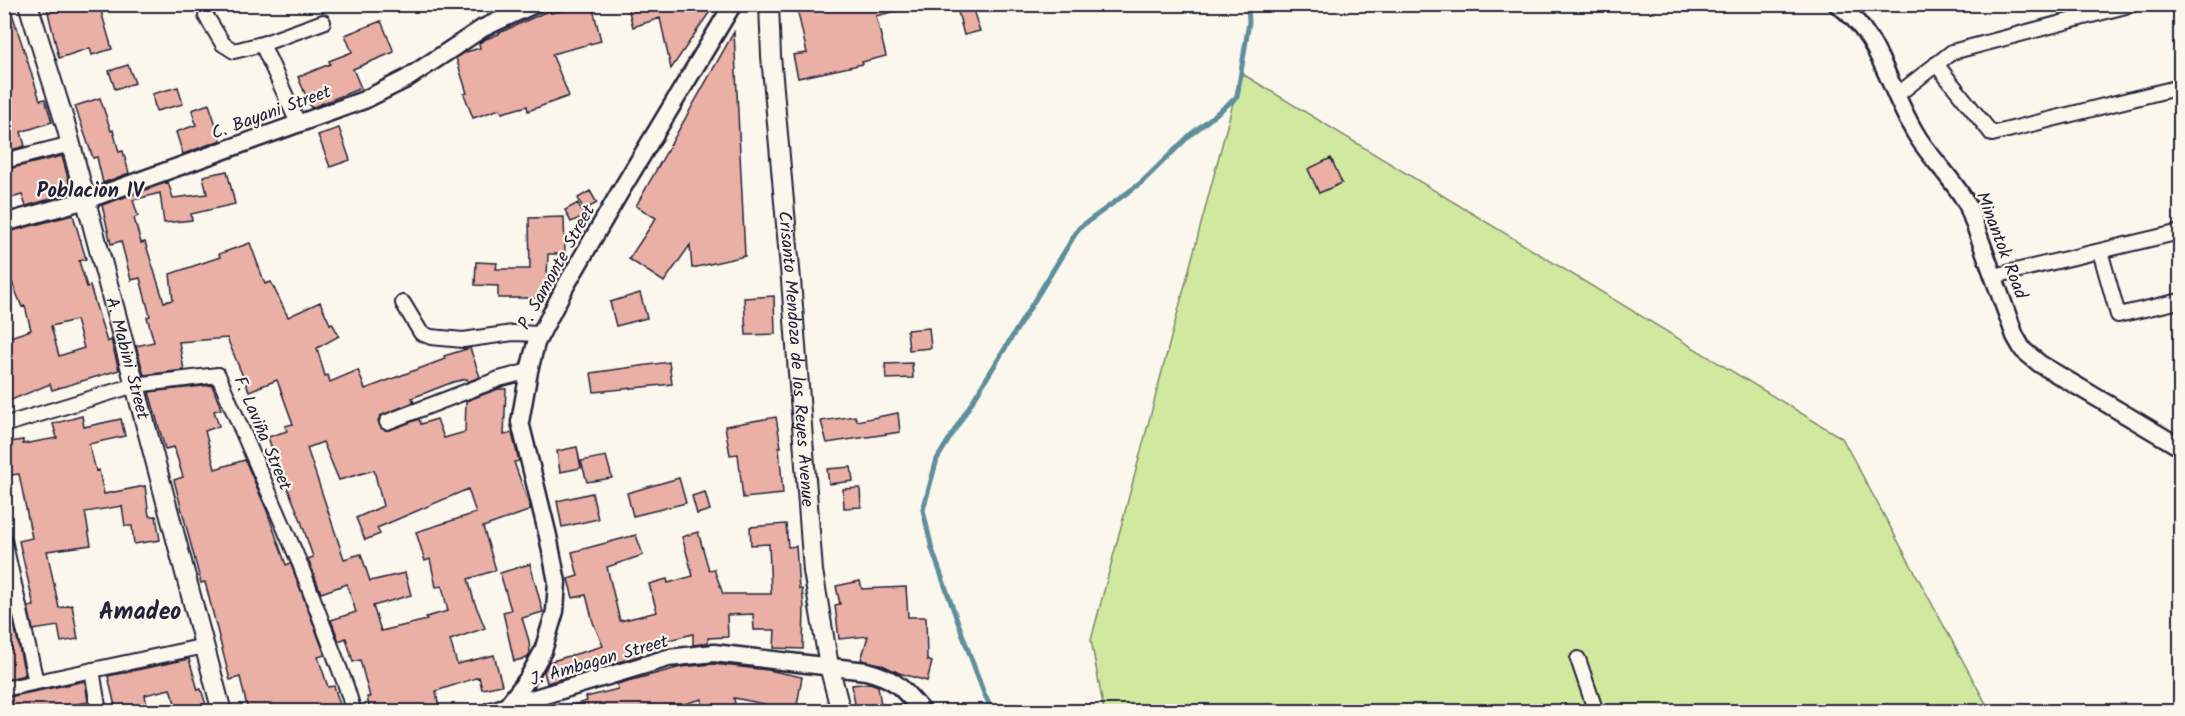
<svg xmlns="http://www.w3.org/2000/svg" width="2185" height="716" viewBox="0 0 2185 716" font-family="Kalam,sans-serif">
<rect width="100%" height="100%" fill="#fbf7ec"/>
<filter id="ink" filterUnits="userSpaceOnUse"><feTurbulence type="fractalNoise" baseFrequency=".0167" numOctaves="2"/><feDisplacementMap in="SourceGraphic" scale="12" xChannelSelector="R" yChannelSelector="G"/><feConvolveMatrix kernelMatrix="1 2 1 2 8 2 1 2 1" color-interpolation-filters="sRGB"/></filter>
<g filter="url(#ink)">
<path fill="#d1e99e" stroke="#7a866c" stroke-width="1.5" d="M1241 73 1842 438 1990 711H1104L1091 640Z"/>
<g fill="none" stroke-linecap="round" stroke-linejoin="round">
<path stroke="#5d8e9c" stroke-width="5" d="M993 712 983 691 951 603 932 549 923 510 937 459 1079 228 1142 182 1190 135 1237 97 1249 22 1248 4"/>
</g>
<path fill="#eab0a6" stroke="#22223b" stroke-width="1.5" fill-rule="evenodd" d="M4 4H9L40 100 45 99 52 122 21 132 25 146 4 152Z
M46 4H99L112 49 92 55 90 48 59 58Z
M588 4H592L601 41 552 54 569 96 528 111 527 106 502 113 500 109 473 118 464 94 467 93 456 58 466 52 480 48 479 43 486 39 499 34V33L550 10 551 13Z
M627 4H715L671 69 660 18 633 27Z
M796 4H904V9L876 16 886 56 862 62 863 64 798 78 793 55 807 53Z
M956 4H971L980 31 964 35Z
M381 21 394 52 353 69 361 88 311 108 298 77 330 64 329 61 352 52 345 35Z
M734 32 745 256 692 268 690 245 664 282 629 259 656 218 636 206Z
M128 65 135 83 115 89 109 71Z
M178 87 183 104 156 111 152 94Z
M100 98 111 131 113 130 119 152 123 151 129 173 103 183 97 157 93 158 75 106Z
M209 104 221 140 183 154 176 132 196 125 192 110Z
M339 128 350 160 330 167 318 135Z
M62 156 72 193 26 206 22 195 4 200V170Z
M1331 158 1342 183 1319 193 1308 169Z
M227 171 235 204 191 214 192 220 164 223 160 193 133 200 138 216 134 218 141 243 145 242 164 302 173 300 170 274 220 257 219 254 250 243 265 284 271 282 288 317 320 302 330 324 332 323 339 336 317 348 325 376 328 375 330 382 358 370 365 389 445 359 444 356 470 348 480 377 467 382V379L453 382 412 398 414 402 380 416 378 421 382 429 390 430 419 419 421 424 437 419 444 438 465 432 466 401 498 389H506L504 435 512 433 519 461 514 462 531 510 483 527 496 570 468 579 474 601 485 628 450 640 457 664 494 655 502 685 482 689 479 677 436 691 439 709 425 711H370L367 697H370L360 660 353 662 346 638 339 641 331 620 356 612 347 584 321 593 308 559 313 557 300 518 275 458 268 437 287 431 285 426 293 424 277 380 249 391 227 338 179 342 184 370 144 375 136 346 154 342 147 317 150 316 140 278 131 280 121 241 111 244 102 205 168 182 173 198 207 194 203 176ZM323 442 339 480 374 470 383 506 356 518 365 540 380 534 377 528 468 489 476 513 416 532 425 561 430 559 436 587 442 586 448 611 426 617 427 620 381 631 373 606 411 595 405 573 370 581 361 554 344 559 307 448Z
M590 191 597 203 584 210 578 198Z
M578 203 584 216 571 222 565 210Z
M73 215 86 259 79 261 87 287 90 286 107 342 111 340 119 370 52 390 50 384 4 403V339L31 330 25 306 22 307 10 277 4 278V233ZM76 320 84 348 59 356 51 326Z
M564 217 565 254H548L546 298H498V286L475 285 476 262 497 263 496 269H530L529 218Z
M640 293 647 318 616 326 610 302Z
M774 296 775 334 746 335 744 298Z
M929 328 931 348 909 350 907 330Z
M669 362 672 384 594 392 591 373Z
M912 363 913 378 886 379 885 364Z
M212 385 221 409 214 411 219 426 205 431 215 469 245 460 267 511 286 565 290 563 292 567 325 655 318 657 328 687 334 686 342 711H248L240 677 230 680 205 582 201 583 174 480 183 477 174 447 165 449 149 392Z
M898 413 900 432 827 443 821 421 855 416 857 421Z
M82 416 84 427 121 419 125 436 89 444 96 471 99 470 104 494 145 486 149 516H156L160 540 134 544 132 526H125L122 506 85 512 91 545 47 551 59 608 72 605 78 639 61 642 58 626 33 630 28 607 34 606 19 541 32 538 19 474 4 476V443L23 440V444L57 438 53 424Z
M776 417 781 447H779L783 494 743 498 738 454 730 455 725 426Z
M577 447 581 468 560 472 557 451Z
M606 456 612 478 587 482 581 461Z
M851 467 853 481 829 484 827 469Z
M679 478 686 503 633 516 627 493Z
M860 488 861 507 844 508 843 489Z
M705 492 710 510 697 514 692 496Z
M592 493 598 519 562 527 557 501Z
M786 524 788 547 796 546 799 589H802L804 607 803 649 774 648 775 630H754L753 614 727 615 728 637 708 638V643L693 645V634L657 643 640 648 642 655 547 683 544 672 549 662 603 646 593 622 586 595 573 598 568 579 578 576 572 552 636 535 643 555 607 567 620 621 657 612 649 584 667 579 668 583 693 576 682 537 698 532 709 570 714 569 723 594H771L769 544 751 545 750 527Z
M530 564 543 612 522 618 529 641 530 653 527 658 514 661 503 612 511 610 500 573Z
M860 581 862 589 906 587 908 617H926L927 660 932 662 927 681 899 673 880 664 861 660 868 636 839 639 835 605 840 604 836 586Z
M11 610 25 675 4 680V611Z
M189 659 198 690 201 689 208 711H178L170 689 145 695 148 711H116L108 676Z
M713 664 768 670 802 677 796 711 765 706V704L734 698 736 711H702V699L670 708 671 711H563L562 708 587 701 586 697 618 689 617 684 681 667Z
M85 681 88 702 59 707 60 709 47 711H4V698Z
M870 683 878 686 882 711H856L852 685Z"/>
<g fill="none" stroke-linecap="round" stroke-linejoin="round">
<g stroke="#22223b" stroke-width="18">
<path id="minor" d="M206 16 223 44 234 51 262 44 298 123
M262 44 323 22
M1936 64 1992 134 2180 87
M1897 95 1952 52 2133 4
M4 161 71 144
M2100 251 2118 315 2180 301
M1994 276 2180 232
M403 303 421 333 431 337 463 340 513 333 541 334
M387 422 499 379 529 371
M4 425 135 385 218 375 300 564 346 686 354 712
M4 540 36 682
M1578 659 1596 712
M92 670 99 712
M4 689 205 646"/>
</g>
<g stroke="#22223b" stroke-width="21">
<path id="tertiary" d="M1837 4C1882 35 1890 96 1919 139 1934 162 1955 181 1968 206L2015 336 2023 350 2040 364 2180 447
M4 223 86 200 364 100 406 79 483 28 535 4
M507 706 527 680 543 651 555 611 557 582 548 536 520 422 529 371 536 343 565 287 620 192 733 4
M488 712 668 658 714 653 866 671C897 679 902 688 923 712"/>
</g>
<g stroke="#22223b" stroke-width="22">
<g id="secondary">
<path id="s1" d="M28 4 66 126 222 712"/>
<path id="s2" d="M769 4 771 56 791 280 813 571 829 666 841 712"/>
</g>
</g>
<use href="#minor" stroke="#fbf7ec" stroke-width="14"/>
<use href="#tertiary" stroke="#fbf7ec" stroke-width="16"/>
<use href="#secondary" stroke="#fbf7ec" stroke-width="18"/>
</g>
</g>
<g text-anchor="middle" stroke-width="4.5" stroke-linejoin="round" paint-order="stroke">
<g font-size="18" fill="#22223b" stroke="#fbf7ec">
<text transform="translate(271 112) rotate(-20)" y="6">C. Bayani Street</text>
<text transform="translate(2002 245) rotate(69)" y="6">Minantok Road</text>
<text transform="translate(556 267) rotate(-61)" y="6">P. Samonte Street</text>
<text dy="6" stroke="none"><textPath href="#s1" startOffset="368">A. Mabini Street</textPath></text>
<text dy="6" stroke="none"><textPath href="#s2" startOffset="356">Crisanto Mendoza de los Reyes Avenue</textPath></text>
<text transform="translate(263 433) rotate(67)" y="6">F. Laviña Street</text>
<text transform="translate(599 660) rotate(-16)" y="6">J. Ambagan Street</text>
</g>
<g font-size="20" font-weight="bold" fill="#22223b" stroke="#fbf7ec">
<text x="90" y="197">Poblacion IV</text>
</g>
<g font-size="24" font-weight="bold" fill="#22223b" stroke="#fbf7ec">
<text x="140" y="619">Amadeo</text>
</g>
</g>
<rect width="2185" height="716" fill="none" stroke="#fbf7ec" stroke-width="24"/>
<rect x="12" y="12" width="2161" height="692" fill="none" stroke="#22223b" stroke-width="2" filter="url(#ink)"/>
</svg>
